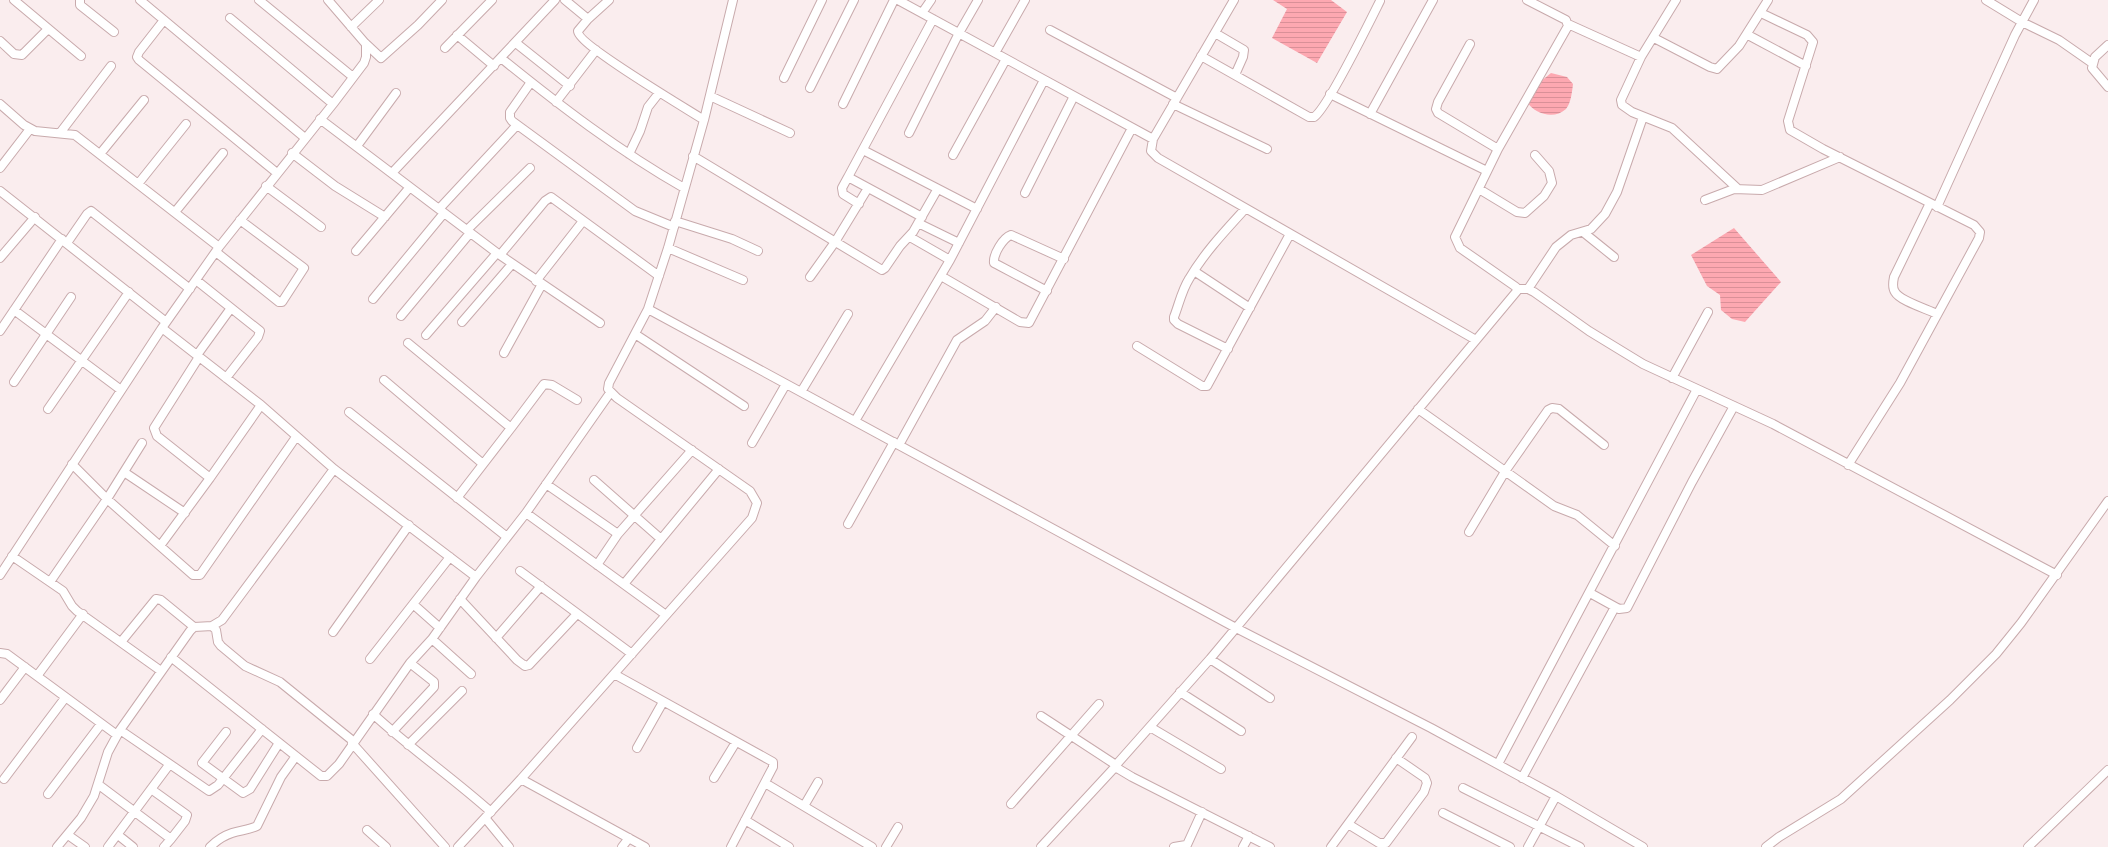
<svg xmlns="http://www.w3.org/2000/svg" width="2108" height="847" viewBox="0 0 2108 847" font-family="Signika,sans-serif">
<defs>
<pattern id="water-rules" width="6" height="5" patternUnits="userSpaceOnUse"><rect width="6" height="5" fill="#fda8b1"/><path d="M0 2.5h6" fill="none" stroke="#d99098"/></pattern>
</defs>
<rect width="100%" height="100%" fill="#faedee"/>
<path fill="url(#water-rules)" d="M1273 0H1331L1347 12 1317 63 1272 38 1287 9Z
M1551 73 1567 77 1573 84C1572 92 1571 103 1566 109 1554 120 1535 114 1527 102L1535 86Z
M1734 228 1781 282 1745 322 1732 319 1721 310 1720 295 1707 286 1691 255Z"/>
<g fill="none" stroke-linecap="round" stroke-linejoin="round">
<g stroke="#c8aaac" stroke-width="10">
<path id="minor" d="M14 0 81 56
M80 0V5L114 32
M140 0 305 138
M259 0 353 77
M328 0 365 43 381 58 418 25 442 0
M565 0 588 19 578 31C577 44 687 109 704 120
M898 0 1153 139 1234 0
M1986 0 2022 22 2059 40 2092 63
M922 13 931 0
M1761 13 1807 35 1813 42 1788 121 1790 130 1823 149 1974 225 1980 232 1979 238 1900 383 1848 465
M230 18 333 104
M588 19 609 0
M164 20 139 52 137 57 139 60 277 173
M1568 24 1641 57 1676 0
M351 27 379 0
M1050 30 1177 98
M1215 33 1244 50 1243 57 1235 75
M457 35 494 66
M1748 35 1806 66
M1654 38 1710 67 1717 69 1739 46 1768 0
M0 41 14 54 22 55 48 29
M516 43 570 86
M366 44V57L364 63 333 104 219 247 162 328 261 405 334 469 476 577 526 513 610 393
M1470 44 1438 102 1436 109 1438 113 1498 149
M2108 45 2095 57 2092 68 2108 87
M445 48 492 0
M995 53 1025 0
M1201 56 1309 117H1314C1327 109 1370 21 1380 1
M1641 57 1621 100 1622 105 1632 112 1672 128 1738 189
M501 58C559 105 619 151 684 188
M784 78 822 0
M531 82 510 112V118L512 121 635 211 674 227
M810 88 854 0
M1330 94 1487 171
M710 96 790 133
M556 102 596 50
M0 104 24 125 35 131 75 135 219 247
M843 104 894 0
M1173 104 1267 149
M1370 114 1433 0
M320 119 497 253 600 323
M60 133 111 66
M909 133 959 33 978 0
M1153 139 1151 151 1158 158 1476 340
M357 146 396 93
M863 150 977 209
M292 153 335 186 385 217
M100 154 144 100
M629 154 640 131 648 107 659 93
M953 155 1006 59
M693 156 882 270 885 268 900 246 913 232 937 190
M0 168 30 129
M392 173 555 0
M848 177 842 188 843 194 859 204
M138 184 186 124
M266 186 321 227
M1479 189 1517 212 1525 213 1544 196 1552 183 1549 171 1535 155
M0 191 166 322
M1025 193 1074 96
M1705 200 1734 189 1762 190 1840 157
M1930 203 1894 277C1893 282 1892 288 1895 292 1900 301 1927 309 1937 314
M1937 207 2015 35 2034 0
M439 209 517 125
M175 212 223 153
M922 217 848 177 933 19
M675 221 732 239 758 251
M918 223 959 243
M467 230 530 168
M1583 232 1614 257
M910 237 950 260
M67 243 87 214 91 211 190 289
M668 248 743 280
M356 251 410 187
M216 252 279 302H282L304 268 240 220
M500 255 545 201 551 197 659 276
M0 258 35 217
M1194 271 1250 308
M941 276 1020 322 1029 323 1132 128
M810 277 835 242 868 188
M196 280 260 331 258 337 226 378
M536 281 583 221
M1517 289H1528L1534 292 1589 331 1643 364 1773 424 2057 575
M1528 289 1556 247 1571 235 1591 229 1605 214 1617 192 1643 117
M1047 291 998 265 994 263C993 254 1003 238 1011 235L1064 259
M373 299 444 213
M648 309 1236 628 1431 728 1556 796 1643 847
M14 310 121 390
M401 316 470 233
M462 322 512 264
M0 331 62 239
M635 334 744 406
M426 335 497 253
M408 343 511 428 457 498
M1137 346 1202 386H1207L1290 234
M1228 349 1178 324 1174 320V317C1179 304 1182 290 1189 279 1204 253 1225 231 1245 209
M504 353 542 284
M197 355 231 308
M199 357 154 428 157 436 210 478
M1672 378 1708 312
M384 380 483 464
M14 382 71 297
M801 392 848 314
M48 409 129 292
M1418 409 1554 506 1577 515 1615 546
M349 412 507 537
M855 421 950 260 1044 80
M511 428 544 384 552 385 577 400
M752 443 786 384
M899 445 957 340 985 321 996 307
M72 464 107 499 160 546 210 478 261 405
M124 472 185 513
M594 480 661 539
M546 484 618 534 692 450
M526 513 666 615
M848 524 894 442
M1469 532 1506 470 1548 410 1552 408 1559 409 1604 445
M160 546 193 575H200L296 437
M12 556 63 591 72 606 77 611 161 671
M597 565 618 534
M520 571 632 654
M0 575 162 328
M50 582 107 499 142 443
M624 584 719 469
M1590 593 1619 609 1627 608 1692 482 1734 406
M460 599 517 660 525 666 529 665 577 614
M413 604 440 628
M212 626 216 630 218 642 221 646 245 666 280 682 353 741
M333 632 409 525
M496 638 541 586
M432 639 471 674
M121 642 156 599 161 600 194 627
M0 653 7 654 117 735
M171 657 321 776H327L339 764 410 663 432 639 476 577
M370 659 450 557
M1210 659 1270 698
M614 674 773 762V767L731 847
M37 676 83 614
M1180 692 1241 731
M0 700 25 667
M373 714C411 749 453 778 491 812
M1041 716 1116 765
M1150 727 1221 769
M120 730 209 791 218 785 262 729
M226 732 202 763 243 793 250 789 279 743
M392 732 434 687V682L410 663
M352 743 445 847
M408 745 462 691
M637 748 663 702
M1498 764 1697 389
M714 778 736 742
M1522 778 1615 607
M4 779 65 698
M521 779 645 847
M765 783 872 847
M99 785 171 839 164 847
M1463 788 1580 847
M151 789 187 815 185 821 171 839
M48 794 101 724
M1011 804 1099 704
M804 806 818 782
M1443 813 1510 847
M486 819 509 847
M745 820 789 847
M1348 824 1379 843H1386L1424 792 1427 783 1425 778 1396 758
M367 830 386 847
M68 835 85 847
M118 835 133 847
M57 847 81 818 94 796 108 752 120 730 190 631 194 627 212 626 222 620 334 469
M108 847 169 765
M210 847C216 841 223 836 232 833 241 830 249 830 257 826L281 777 296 756
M458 847 521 779 752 518 757 503 750 491 617 398 608 389 609 383 648 309 668 248 704 120 733 0
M622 847 629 838
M886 847 898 827
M1041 847 1116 766
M1174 847 1186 845
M1186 847 1202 812
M1243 847 1249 836
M1270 847 1132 777 1117 768 1116 765 1210 659 1517 291 1516 287 1460 248 1455 237 1498 149 1568 26 1566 20 1527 0
M1331 847 1412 737
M1528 847 1556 796
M1766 847 1779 837 1841 799 1950 700 1996 654 2021 623 2108 501
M2028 847 2108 770"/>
</g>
<use href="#minor" stroke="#fff" stroke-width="8"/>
</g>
</svg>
